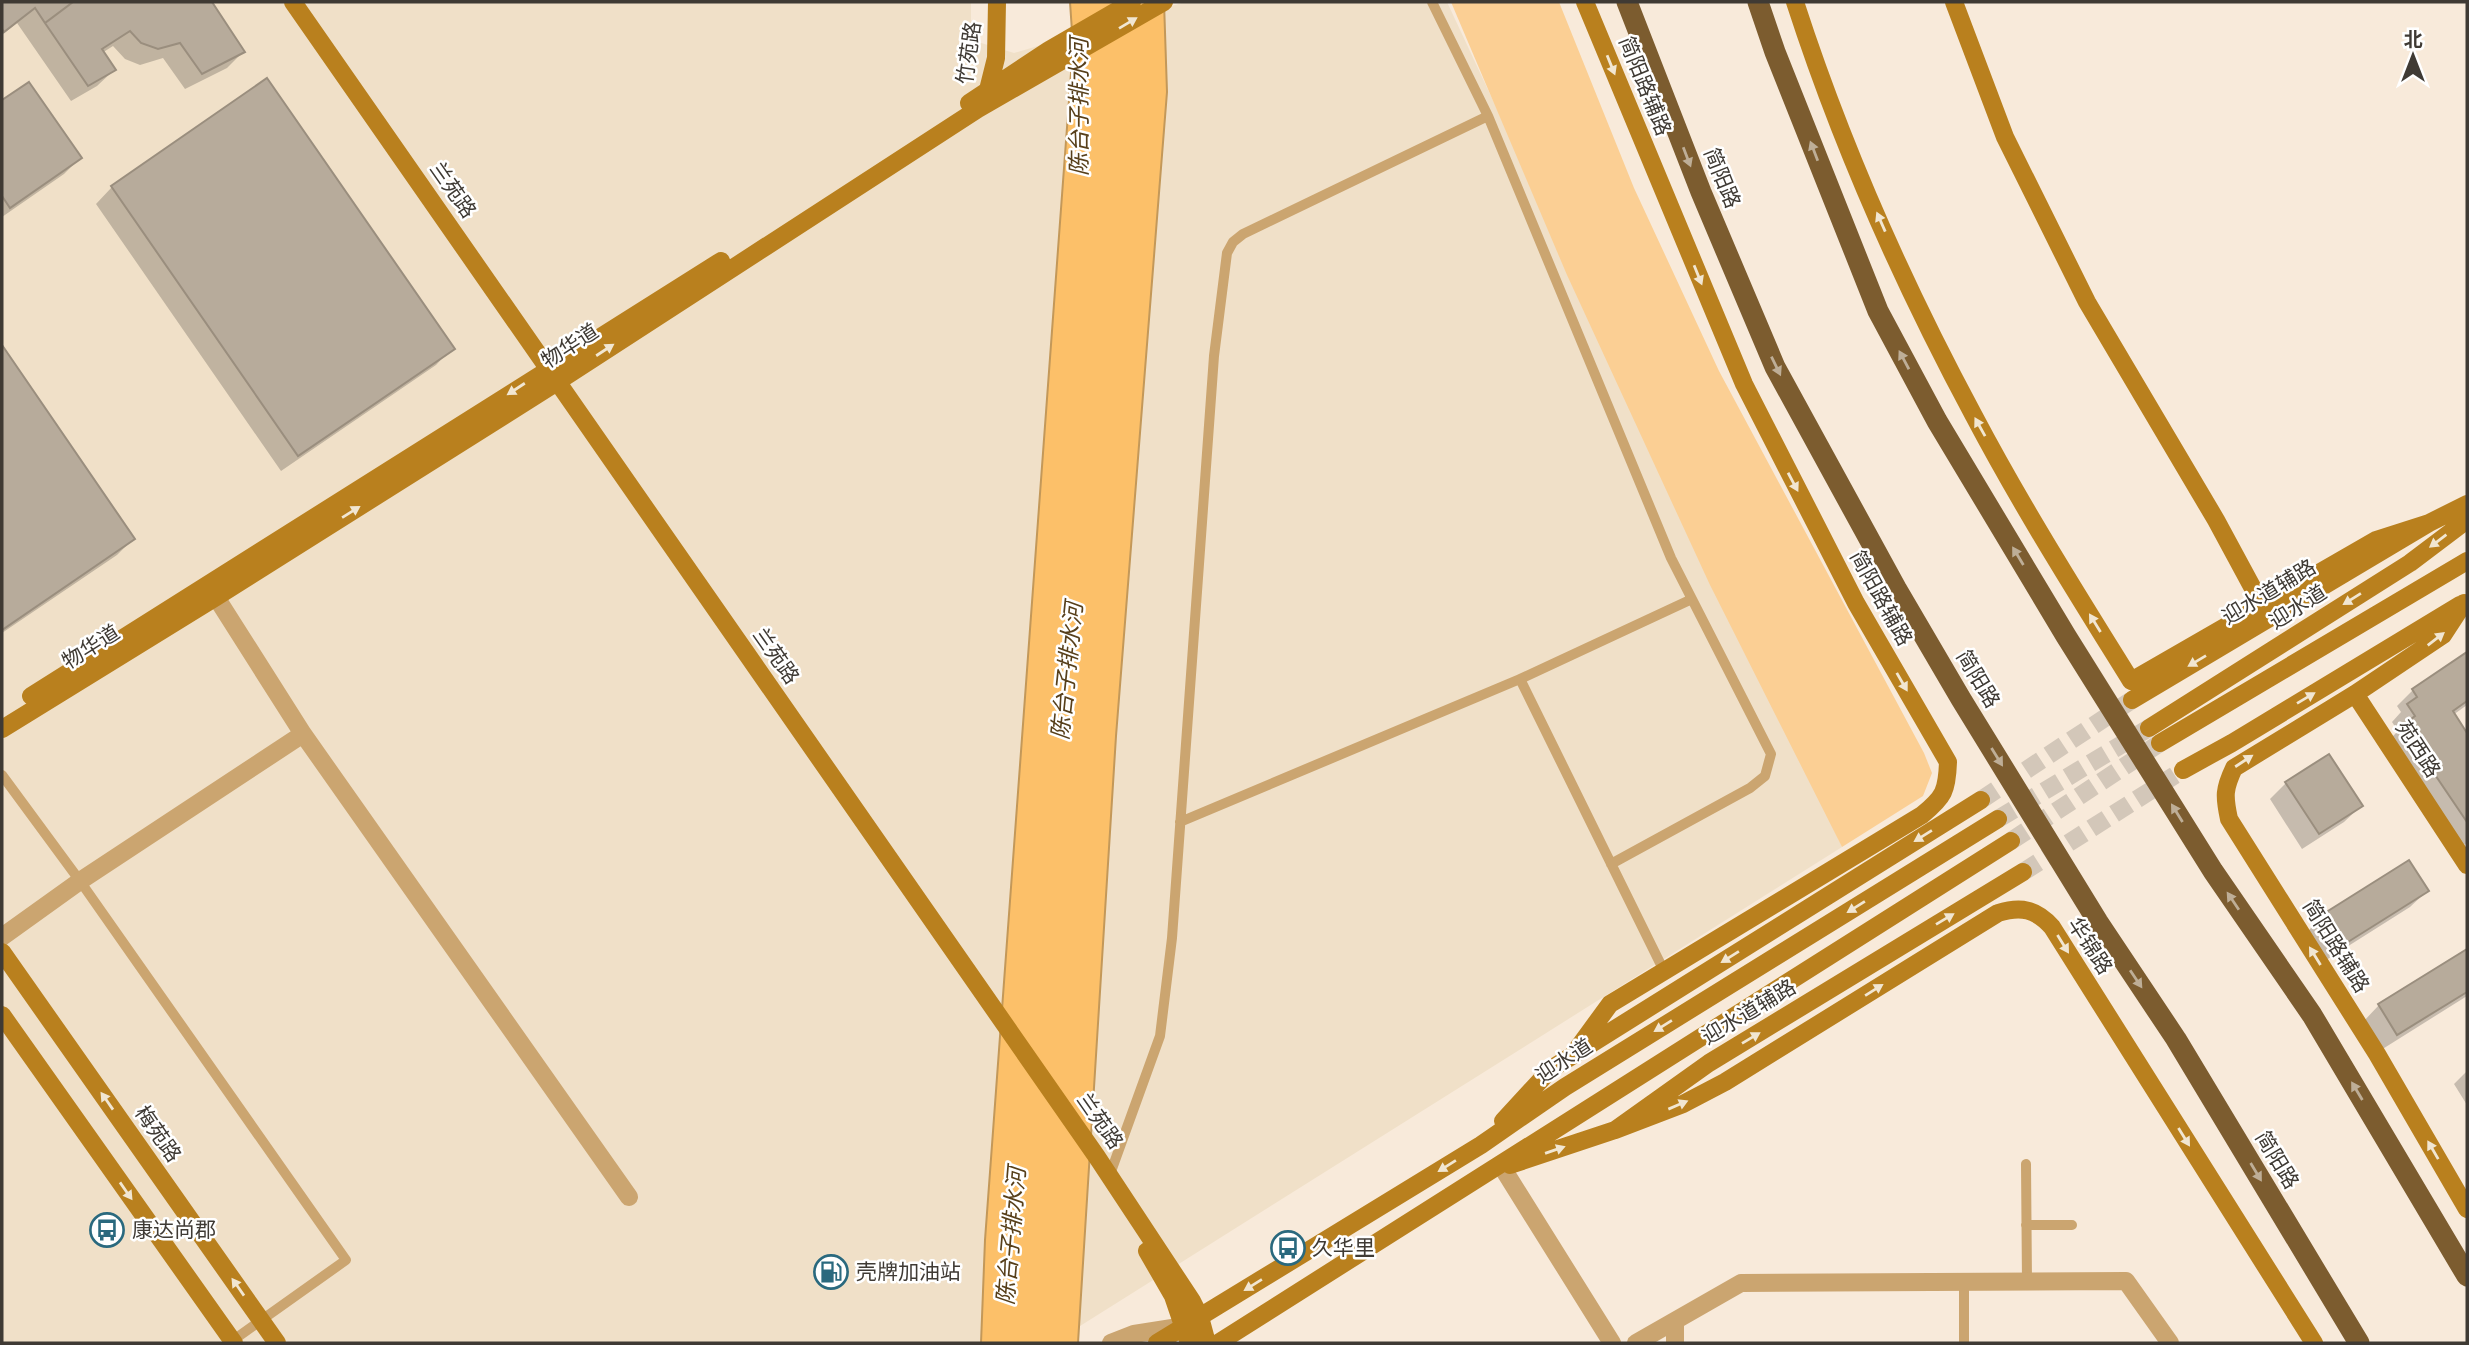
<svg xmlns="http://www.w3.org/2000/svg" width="2469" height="1345" viewBox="0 0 2469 1345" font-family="Montserrat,'Noto Sans SC',sans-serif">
<rect width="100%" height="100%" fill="#f8eada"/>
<path fill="#f0e0c8" d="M2 2H971V27L978 42 1014 53 1185 2H1447L1842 847 1053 1343H2Z"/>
<path fill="#fbcf94" d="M1451 2H1559L1634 188 1719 371 1924 753 1932 773 1923 796 1842 847 1710 585 1567 275Z"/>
<path fill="#fcc069" stroke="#c39859" stroke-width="2" d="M1070 2H1164L1167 92 1116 736 1078 1343H981L985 1240 1073 46Z"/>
<path fill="#0003" d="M2 2H210L243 52 227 68 185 89 163 58 140 65 125 59 113 46 102 53 114 70 97 86 71 101 17 23 2 35Z
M267 81 452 348 436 365 281 471 96 204 112 187Z
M28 84 80 158 64 174 2 217V102Z
M2 348 133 539 117 555 2 633Z
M2467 654V705L2453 715 2467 736V843L2458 849 2386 743 2398 731 2392 722 2401 712 2397 706 2413 690Z
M2286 783 2361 806 2344 822 2302 849 2270 799Z
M2427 891 2410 907 2323 962 2305 934 2322 917Z
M2466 951 2467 996 2381 1050 2363 1022 2379 1005Z
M2467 1071V1105L2454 1084Z"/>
<path fill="#b7ab9b" stroke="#9a8e7e" stroke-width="2" d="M2 2H73L45 23 35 8 4 32 2 29Z
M73 2H212L245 52 202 74 180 43 158 49 141 43 130 31 102 49 116 70 88 86 45 23Z
M267 78 455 349 298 456 111 186Z
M29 82 82 158 10 208 2 196V100Z
M2 345 135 539 2 630Z
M2467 652V701L2453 711 2467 733V822L2402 726 2415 716 2407 704 2417 697 2412 689Z
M2329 754 2363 806 2319 834 2285 782Z
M2409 860 2429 891 2340 947 2320 916Z
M2467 949V992L2397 1035 2378 1004Z"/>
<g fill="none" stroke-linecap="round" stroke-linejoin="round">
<path stroke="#d3c7b9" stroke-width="18" stroke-dasharray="18 9" stroke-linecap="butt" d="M1981 800 2132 700
M1998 819 2149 728
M2011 841 2160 743
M2023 872 2183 770"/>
<path stroke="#cba570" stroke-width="10" d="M1432 2 1488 116 1671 558 1771 754 1765 776 1750 788 1611 864
M1520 679 1664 971
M2 775 80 881 346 1260 232 1341
M1180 822 1520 679 1692 599
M2026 1164 2027 1282
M1109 1177 1160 1036 1172 938 1214 356 1227 253 1233 242 1243 234 1488 116
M2026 1225H2072
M1964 1282V1343"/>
<path stroke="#cba570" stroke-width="18" d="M209 586 303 734 629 1197
M2 937 80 881 303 734
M1502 1167 1612 1343
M1675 1321V1343
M1111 1343 1134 1334 1185 1326
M1636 1343 1741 1283 2126 1281 2170 1343"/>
<path stroke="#b9801e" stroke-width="18" d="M293 2 1097 1157 1192 1301 1200 1317 1207 1343
M1795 2C1841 144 1903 284 1974 416 2022 507 2077 594 2131 681L2376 540 2429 523
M1954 2 2005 137 2087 302 2216 520 2263 607
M987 94 996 58 997 2
M969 103 1049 50 1132 2
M2464 603 2443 635 2355 694 2234 768C2224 789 2224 796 2229 819L2377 1054 2467 1209
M2355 694 2467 865
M31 696 721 261
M2132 700 2429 523 2467 504
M2149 728 2410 563 2467 520
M2 729 216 597 551 386 978 109 1164 2
M2160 743 2467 561
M2183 770 2232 743 2460 605
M2 952 277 1343
M2 1015 234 1343
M1572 1056 1610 1004 1922 815C1944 797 1947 791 1948 762L1856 603 1744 384 1585 2
M1503 1121 1551 1069 1981 800
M1615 1130 1683 1104 1725 1082 1998 913C2021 906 2036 909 2052 927L2314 1343
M1510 1165 1615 1130 1709 1063 2023 872
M1147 1251 1173 1296 1189 1343
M1157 1343 1481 1145 1565 1087 1998 819
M1218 1343 2011 841"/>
<path stroke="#7c5c2f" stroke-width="21" d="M1627 2 1701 192 1775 367 1896 588 1961 699 2098 922 2176 1039 2359 1343
M1758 2 1775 52 1878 311 1937 421 2066 636 2213 871 2312 1015 2467 1276"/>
</g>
<defs><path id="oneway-solid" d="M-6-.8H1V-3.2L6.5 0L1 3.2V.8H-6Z" transform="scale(1.75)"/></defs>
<g fill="#f1e6d2">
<use href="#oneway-solid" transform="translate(1128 23) rotate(-31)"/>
<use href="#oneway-solid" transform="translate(1611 65) rotate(68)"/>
<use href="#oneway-solid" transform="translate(1881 222) rotate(-114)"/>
<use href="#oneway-solid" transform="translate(1698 275) rotate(68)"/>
<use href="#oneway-solid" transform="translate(605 350) rotate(-33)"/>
<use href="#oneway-solid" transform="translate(516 389) rotate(147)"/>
<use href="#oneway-solid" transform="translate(1980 427) rotate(-119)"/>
<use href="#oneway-solid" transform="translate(1793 482) rotate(62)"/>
<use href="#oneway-solid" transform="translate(351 512) rotate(-32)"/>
<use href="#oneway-solid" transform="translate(2438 541) rotate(143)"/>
<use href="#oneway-solid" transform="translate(2352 599) rotate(148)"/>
<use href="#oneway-solid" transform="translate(2095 623) rotate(-122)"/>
<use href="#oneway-solid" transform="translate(2436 639) rotate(-38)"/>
<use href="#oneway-solid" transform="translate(2197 661) rotate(149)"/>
<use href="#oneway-solid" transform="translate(1902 682) rotate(60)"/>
<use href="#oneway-solid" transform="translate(2306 698) rotate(-31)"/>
<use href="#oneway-solid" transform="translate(2244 761) rotate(-33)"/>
<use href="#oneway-solid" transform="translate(1923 836) rotate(148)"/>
<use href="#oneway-solid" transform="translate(1856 907) rotate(148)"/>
<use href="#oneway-solid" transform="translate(1945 919) rotate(-31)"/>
<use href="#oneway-solid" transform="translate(2063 944) rotate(58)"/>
<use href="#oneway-solid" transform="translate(2315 956) rotate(-122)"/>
<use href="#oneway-solid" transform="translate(1730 957) rotate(148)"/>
<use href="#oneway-solid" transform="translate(1874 990) rotate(-32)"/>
<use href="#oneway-solid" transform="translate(1663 1026) rotate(148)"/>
<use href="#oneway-solid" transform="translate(1751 1038) rotate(-31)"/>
<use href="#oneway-solid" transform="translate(107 1101) rotate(-125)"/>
<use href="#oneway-solid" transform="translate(1678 1105) rotate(-23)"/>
<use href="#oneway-solid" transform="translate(2184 1137) rotate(58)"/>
<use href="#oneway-solid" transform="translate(1555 1150) rotate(-19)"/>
<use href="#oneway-solid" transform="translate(2433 1150) rotate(-120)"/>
<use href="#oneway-solid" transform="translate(1447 1166) rotate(148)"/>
<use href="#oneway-solid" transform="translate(126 1191) rotate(55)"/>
<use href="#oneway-solid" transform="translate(1253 1285) rotate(148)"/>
<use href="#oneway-solid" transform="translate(238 1287) rotate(-125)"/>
</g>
<g fill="#beae97">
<use href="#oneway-solid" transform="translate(1814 151) rotate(-111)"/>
<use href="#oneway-solid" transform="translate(1687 157) rotate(69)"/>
<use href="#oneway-solid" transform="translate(1904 360) rotate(-118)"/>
<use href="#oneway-solid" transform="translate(1776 366) rotate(64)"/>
<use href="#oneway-solid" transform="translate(2018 556) rotate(-121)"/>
<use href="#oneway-solid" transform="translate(1997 757) rotate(58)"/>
<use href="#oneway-solid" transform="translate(2177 813) rotate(-122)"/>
<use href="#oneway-solid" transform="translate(2233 901) rotate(-124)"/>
<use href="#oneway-solid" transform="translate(2136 979) rotate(56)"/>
<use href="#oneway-solid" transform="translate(2357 1091) rotate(-121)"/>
<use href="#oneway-solid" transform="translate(2256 1172) rotate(59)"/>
</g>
<defs>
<g id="bus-ring" transform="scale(1.75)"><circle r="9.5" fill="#fff" stroke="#2a697e" stroke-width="1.5"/><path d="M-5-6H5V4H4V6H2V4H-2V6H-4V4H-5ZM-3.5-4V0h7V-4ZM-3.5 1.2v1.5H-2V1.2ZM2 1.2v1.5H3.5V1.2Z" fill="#2a697e"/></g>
<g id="fuel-ring" transform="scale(1.75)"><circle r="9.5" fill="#fff" stroke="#2a697e" stroke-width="1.5"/><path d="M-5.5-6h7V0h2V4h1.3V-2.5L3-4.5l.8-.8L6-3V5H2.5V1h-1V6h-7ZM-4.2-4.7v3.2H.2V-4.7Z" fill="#2a697e"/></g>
</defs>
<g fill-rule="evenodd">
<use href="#bus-ring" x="107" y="1230"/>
<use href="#bus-ring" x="1288" y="1248"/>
<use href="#fuel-ring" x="831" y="1272"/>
</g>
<g text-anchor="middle" stroke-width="5" stroke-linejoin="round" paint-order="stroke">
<g font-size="21" fill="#3f3a34" stroke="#fff">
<text transform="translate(969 53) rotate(-82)" y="7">竹苑路</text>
<text transform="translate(1645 86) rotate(68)" y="7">简阳路辅路</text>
<text transform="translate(1722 178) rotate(68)" y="7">简阳路</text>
<text transform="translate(453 190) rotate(55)" y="7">兰苑路</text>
<text transform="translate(570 346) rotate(-33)" y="7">物华道</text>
<text transform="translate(2269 592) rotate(-31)" y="7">迎水道辅路</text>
<text transform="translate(1881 598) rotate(61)" y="7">简阳路辅路</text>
<text transform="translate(2298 607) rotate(-32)" y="7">迎水道</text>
<text transform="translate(91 647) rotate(-32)" y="7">物华道</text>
<text transform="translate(776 656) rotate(55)" y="7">兰苑路</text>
<text transform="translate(1978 679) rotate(59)" y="7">简阳路</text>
<text transform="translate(2418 749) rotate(57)" y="7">苑西路</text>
<text transform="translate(2090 946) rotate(57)" y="7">华锦路</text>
<text transform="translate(2336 946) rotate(58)" y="7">简阳路辅路</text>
<text transform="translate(1749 1012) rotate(-31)" y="7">迎水道辅路</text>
<text transform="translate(1564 1061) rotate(-33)" y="7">迎水道</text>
<text transform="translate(1100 1121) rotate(55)" y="7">兰苑路</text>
<text transform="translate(158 1134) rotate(55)" y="7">梅苑路</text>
<text transform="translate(2277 1160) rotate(59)" y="7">简阳路</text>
</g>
<g font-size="21" fill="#3f3a34" stroke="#fff" text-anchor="start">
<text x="132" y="1237">康达尚郡</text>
<text x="1312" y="1255">久华里</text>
<text x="856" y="1279">壳牌加油站</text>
</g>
<g font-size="23" font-style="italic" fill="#573f1a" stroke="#fff">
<text transform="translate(1079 107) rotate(-90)" y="8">陈台子排水河</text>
<text transform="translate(1067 671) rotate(-84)" y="8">陈台子排水河</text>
<text transform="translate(1011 1236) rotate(-85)" y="8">陈台子排水河</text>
</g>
</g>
<rect width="2469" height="1345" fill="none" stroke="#3f3a34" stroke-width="7"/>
<g transform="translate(2413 56)" stroke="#ffffff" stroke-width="5" paint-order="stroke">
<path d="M0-5L12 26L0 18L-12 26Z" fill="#3f3a34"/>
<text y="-10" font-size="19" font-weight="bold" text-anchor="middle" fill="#3f3a34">北</text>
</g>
</svg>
